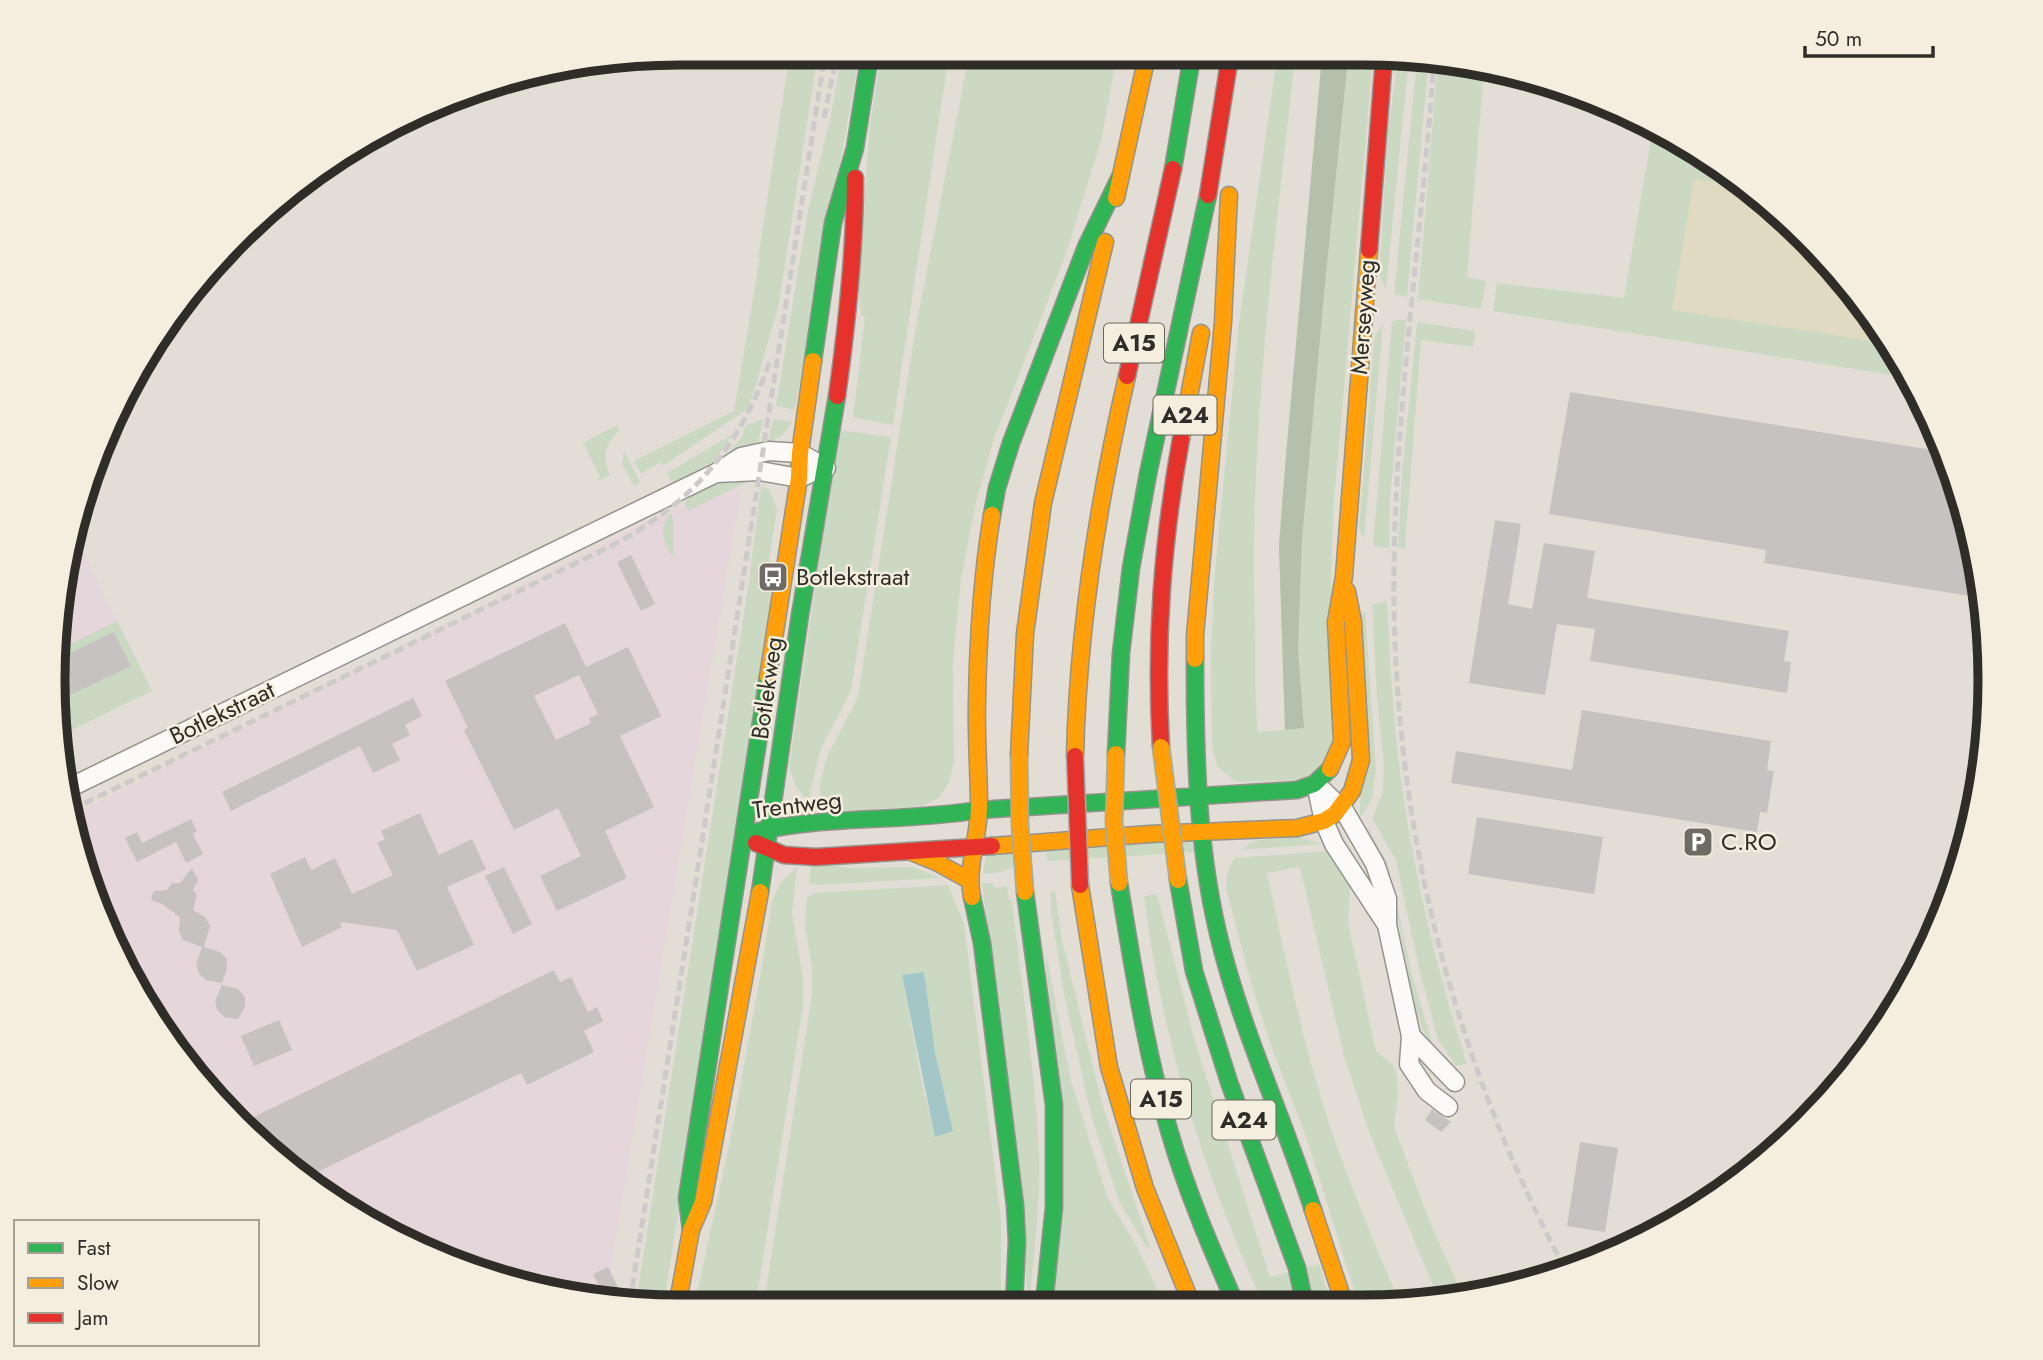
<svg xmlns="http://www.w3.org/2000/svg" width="2043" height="1360" viewBox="0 0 2043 1360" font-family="Jost,sans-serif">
<rect width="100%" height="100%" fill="#e2ded6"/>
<path fill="#e4d6da" d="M741 490 605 1302H598L403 1243 266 1152 137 994 74 842 71 816 673 508Z
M77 539 152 691 63 734 54 639Z"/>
<path fill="#cbd9c3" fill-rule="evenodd" d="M790 53H818L779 303 754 392 746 410 663 466 660 462 641 474 634 461 734 411 760 257 758 258Z
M842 54H860L795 410 776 406 808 210 831 115Z
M881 54H949L893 425 853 417 865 317 861 316 858 285 870 124Z
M969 55 1117 56 1101 141 1064 259 994 439 976 502 961 579 953 661 954 763 948 784 940 797 922 806 842 811 820 808V781L827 757 858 697 915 332Z
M1277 57H1295C1275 244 1249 431 1255 620 1256 657 1254 695 1258 732L1285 730 1279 546 1286 455 1322 57H1373L1333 513 1331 583 1332 753 1304 780 1236 782 1217 766 1212 746 1211 654 1214 581 1239 323Z
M1398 58H1409L1386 289 1379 274 1388 130Z
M1417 58H1429L1407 297 1394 294Z
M1438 58H1445L1484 70 1467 277 1486 281 1481 309 1418 299Z
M1650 124 1777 209 1861 298 1910 378 1493 311 1497 283 1624 298 1652 133Z
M1398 320H1406L1390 500 1389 548 1373 546 1392 321Z
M1417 322 1475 331 1473 347 1421 340 1405 548H1398L1402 474Z
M1383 325 1364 539 1359 529 1374 342 1376 334Z
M763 419 758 444 726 457 742 436 745 426Z
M773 419 792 422 782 436 768 443Z
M617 425 619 430C605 444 602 457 610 475L598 481 597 479 600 477 583 443Z
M838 430 891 437 851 691 821 748 808 801 796 787 789 767Z
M733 434 713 462 673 483 667 473Z
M624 451 640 482 634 486 622 464Z
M737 477 753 479 688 511 684 503 693 494Z
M761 486 769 489 777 509 766 579 771 580 767 652 664 1302H636L749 581Z
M671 513 674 522 673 557C663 545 658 525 671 513Z
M1387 601C1390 658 1393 715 1400 772 1413 871 1436 968 1467 1064L1456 1066 1438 1040 1420 972 1396 861 1372 818 1383 792 1384 766 1377 699 1372 605Z
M1365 611 1376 767 1372 799 1360 818 1361 615Z
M117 621 152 691 63 734 55 652Z
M1364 828 1369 829 1388 864 1412 975 1434 1049C1410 1021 1406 942 1394 904 1386 878 1374 853 1364 828Z
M1295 836 1322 844 1240 850 1254 841Z
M1190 840 1196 852 1047 861 1046 849Z
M1032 850 1028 863 997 873 983 874 986 854Z
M1330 851 1350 881 1348 923 1376 1051 1393 1065 1397 1074 1398 1096 1394 1127 1429 1220 1463 1296 1439 1300 1369 1132 1344 1056 1300 867 1267 873C1286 959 1303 1048 1332 1132 1352 1191 1377 1249 1401 1306H1359L1306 1136 1271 1046 1253 990 1226 889 1227 874 1234 858Z
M811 862 849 868 913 867 941 878 814 885 809 883Z
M797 867 792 914 803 977V1006L756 1303H695L731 1136 761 972 772 901 781 882Z
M982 883H991L996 888 1007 886 1009 900H1012C1021 983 1035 1066 1039 1150 1041 1201 1034 1253 1029 1304Z
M948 885 964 923 1001 1219V1304L764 1303 812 994V969L805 925 807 897 814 893ZM924 973 935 1052 953 1131 935 1136 922 1083 902 976Z
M1055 891 1062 940 1103 1107 1150 1247 1147 1248 1119 1201 1091 1115 1064 993 1051 911V892Z
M1157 894 1194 1038 1270 1277 1319 1264 1332 1306 1264 1305C1203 1175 1162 1039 1144 896Z
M1046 954 1071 1081 1107 1196 1138 1249 1165 1305 1051 1304Z"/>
<path fill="#b3c0ab" d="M1322 57H1348L1324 294 1302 539 1298 650 1304 728 1285 730 1279 546 1286 455Z"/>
<path fill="#e1dac2" d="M1694 179 1745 187 1777 208 1861 298 1890 344 1672 310Z"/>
<path fill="#a2c7c6" d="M924 972 935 1052 953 1131 935 1137 902 975Z"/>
<path fill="#c6c2c2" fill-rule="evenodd" d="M1570 392 1945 452 1969 518 1982 598 1764 563 1766 550 1549 514Z
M1495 520 1521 524 1508 604 1532 609 1544 543 1595 551 1587 598 1789 631 1784 661 1791 662 1787 693 1590 661 1595 629 1557 624 1545 695 1469 683Z
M631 555 655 604 641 611 617 562Z
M565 623 586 667 628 647 661 716 620 736 654 807 605 831 627 878 557 911 540 876 581 856 558 808 514 830 464 730 468 728 445 681ZM579 675 598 714 589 718 591 723 556 740 534 696Z
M114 632 131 666 60 700 56 660Z
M413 698 422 716 405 725 410 735 392 744 400 760 373 773 360 746 231 811 222 792Z
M1582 710 1771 741 1767 770 1774 771 1767 813 1760 812 1757 832 1451 783 1456 751 1572 770Z
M420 813 439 855 472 839 486 869 447 887 474 945 417 971 397 930 340 922 342 927 302 947 270 874 305 857 311 870 335 858 352 894 393 875 377 843 385 839 381 831Z
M1477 817 1603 837 1594 894 1468 874Z
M191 819 197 831 193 834 203 854 186 863 176 842 137 862 125 838 137 832 142 843Z
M504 867 532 924 513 934 485 876Z
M192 868 198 880 193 890 197 895 193 910 205 917 210 926 204 947 220 952 227 959V969L222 983 206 980 199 974 196 964 202 947 183 940 179 931 180 917 162 904 153 901 151 897 154 891 167 890 172 883H180Z
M554 970 560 982 571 977 588 1012 597 1007 603 1021 584 1031 594 1052 527 1085 521 1073 305 1178 269 1153 252 1118Z
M222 985 238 989 245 997V1007L238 1019 224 1017 217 1010 215 1001Z
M279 1020 292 1050 254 1066 241 1036Z
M1432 1109 1451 1122 1441 1132 1425 1120Z
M1580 1142 1618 1148 1605 1232 1567 1226Z
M608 1267 619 1289 604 1296 593 1274Z"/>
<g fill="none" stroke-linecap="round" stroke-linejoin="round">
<g stroke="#96938d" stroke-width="21">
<path id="street" d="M716 473 760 471 799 478 809 474
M1316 784 1345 812 1375 864 1387 899V925L1411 1036 1409 1064 1427 1091 1448 1107
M1316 784 1324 821 1334 844 1387 925
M69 788 716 473 741 457 769 451 800 453 826 468
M1411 1036 1455 1082"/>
</g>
<g stroke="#96938d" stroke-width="19">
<path id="fast" d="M1173 169 1192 56
M813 361 833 223 855 148 870 54
M992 515 997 488 1011 443 1086 247 1120 177
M1195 659C1195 756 1197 855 1222 949 1245 1038 1285 1122 1313 1210
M1116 754 1121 653 1131 568 1148 474 1208 195
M744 835C820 814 902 823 979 810L1297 790 1314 784 1330 769
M1178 880 1194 971 1229 1082 1297 1268 1305 1306
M1119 883C1133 966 1145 1049 1169 1130 1186 1190 1211 1248 1236 1305
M760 892 800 615 837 396
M1025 892 1054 1105V1207L1044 1304
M972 897 982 943 1015 1205 1017 1241 1014 1304
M691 1230 687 1198 768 677"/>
</g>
<g stroke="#96938d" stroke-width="19">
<path id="slow" d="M1116 198 1147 56
M1181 439 1201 333
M1195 659V636L1223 322 1229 195
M768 677 799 478 800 453 813 361
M1019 756 1025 634 1043 503 1105 242
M1075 756C1078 627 1098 502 1127 376
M1330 769 1342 742 1336 622 1344 576 1369 250
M992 846 1150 834 1297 828 1324 821 1335 814 1352 791 1361 760 1353 622 1347 591
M909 851 936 862 969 880
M1080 885 1109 1067 1145 1188 1192 1305
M972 897C966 868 979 837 979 807 979 772 976 736 977 701 978 639 982 576 992 515
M1313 1210 1345 1306
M678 1302 691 1230 703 1202 760 892"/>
</g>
<g stroke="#96938d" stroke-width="19">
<path id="jam" d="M1208 195 1230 56
M1369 250 1384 57
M1127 376 1173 169
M837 396C847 324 855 252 855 178
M1161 747C1155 641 1162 544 1181 439
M756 843 784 855 816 857 992 846"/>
</g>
<use href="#street" stroke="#fbfaf9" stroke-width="18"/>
<use href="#fast" stroke="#30b455" stroke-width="16"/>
<use href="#slow" stroke="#ff9f0a" stroke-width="16"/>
<use href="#jam" stroke="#e5322d" stroke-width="16"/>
<path stroke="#cccbc9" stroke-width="5" stroke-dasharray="10 5" stroke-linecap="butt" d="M1434 58C1423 229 1395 404 1394 575 1392 820 1451 1055 1566 1271
M824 118 837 54
M71 810 611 546C693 503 739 448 770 361
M630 1302 825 54"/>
<g stroke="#9caea9" stroke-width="19" stroke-linecap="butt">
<path id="slow-bridge" d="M1161 747 1178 880
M1116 754 1114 822 1119 883
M1019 756 1020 825 1025 892"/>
</g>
<g stroke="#9caea9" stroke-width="19" stroke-linecap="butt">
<path id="jam-bridge" d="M1075 756 1080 885"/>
</g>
<use href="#slow-bridge" stroke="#ff9f0a" stroke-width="16"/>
<use href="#jam-bridge" stroke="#e5322d" stroke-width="16"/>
</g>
<defs>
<g id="bus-square" transform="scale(1.575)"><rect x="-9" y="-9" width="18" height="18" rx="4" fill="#6e6b64" stroke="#f4eede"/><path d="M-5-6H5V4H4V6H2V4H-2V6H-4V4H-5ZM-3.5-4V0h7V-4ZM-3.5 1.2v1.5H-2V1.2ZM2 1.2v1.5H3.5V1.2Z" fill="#fff"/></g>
<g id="parking-square" transform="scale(1.575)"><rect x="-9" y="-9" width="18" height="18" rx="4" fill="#6e6b64" stroke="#f4eede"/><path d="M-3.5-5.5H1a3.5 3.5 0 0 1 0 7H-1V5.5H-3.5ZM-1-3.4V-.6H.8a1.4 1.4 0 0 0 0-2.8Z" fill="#fff"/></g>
</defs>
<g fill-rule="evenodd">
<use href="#bus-square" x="773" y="577"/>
<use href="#parking-square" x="1698" y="842"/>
</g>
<g text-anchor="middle" stroke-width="5" stroke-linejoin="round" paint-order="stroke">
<g fill="#f4eede" stroke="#6a675e" stroke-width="2">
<rect x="1104" y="323.5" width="60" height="39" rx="5"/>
<rect x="1153.5" y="395.5" width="63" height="39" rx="5"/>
<rect x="1131" y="1079.5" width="60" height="39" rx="5"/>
<rect x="1212.5" y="1100.5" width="63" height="39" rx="5"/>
</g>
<g font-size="23" font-weight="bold" fill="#2f2d27">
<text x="1134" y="351">A15</text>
<text x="1185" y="423">A24</text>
<text x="1161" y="1107">A15</text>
<text x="1244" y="1128">A24</text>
</g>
<g font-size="24" fill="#2f2d27" stroke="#f4eede">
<text transform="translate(1363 317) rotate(-86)" y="8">Merseyweg</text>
<text transform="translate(767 688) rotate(-82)" y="8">Botlekweg</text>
<text transform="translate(222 713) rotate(-26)" y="8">Botlekstraat</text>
<text transform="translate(797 805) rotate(-7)" y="8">Trentweg</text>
</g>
<g font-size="24" fill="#2f2d27" stroke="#f4eede" text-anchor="start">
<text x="796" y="585">Botlekstraat</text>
<text x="1721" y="850">C.RO</text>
</g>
</g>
<path d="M0 0H2043V1360H0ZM680 65H1363A615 615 0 0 1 1978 680V680A615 615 0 0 1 1363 1295H680A615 615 0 0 1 65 680V680A615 615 0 0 1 680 65Z" fill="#f4eede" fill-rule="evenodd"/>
<path fill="none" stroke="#2f2d27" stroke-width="9" d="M680 65H1363A615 615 0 0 1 1978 680V680A615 615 0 0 1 1363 1295H680A615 615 0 0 1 65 680V680A615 615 0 0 1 680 65Z"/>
<rect x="14" y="1220" width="245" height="126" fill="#f4eede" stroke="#a5a195" stroke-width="2"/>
<rect x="28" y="1243" width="35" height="10" fill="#30b455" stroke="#a5a195" stroke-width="2"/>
<text x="77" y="1255" font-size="21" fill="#2f2d27">Fast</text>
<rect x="28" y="1278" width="35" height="10" fill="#ff9f0a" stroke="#a5a195" stroke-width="2"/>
<text x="77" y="1290" font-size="21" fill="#2f2d27">Slow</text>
<rect x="28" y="1313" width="35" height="10" fill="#e5322d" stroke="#a5a195" stroke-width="2"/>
<text x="77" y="1325" font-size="21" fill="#2f2d27">Jam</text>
<path d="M1805 46v10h128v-10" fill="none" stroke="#2f2d27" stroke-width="3.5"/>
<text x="1815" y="46" font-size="21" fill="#2f2d27" stroke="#f4eede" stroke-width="5" paint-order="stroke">50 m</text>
</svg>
